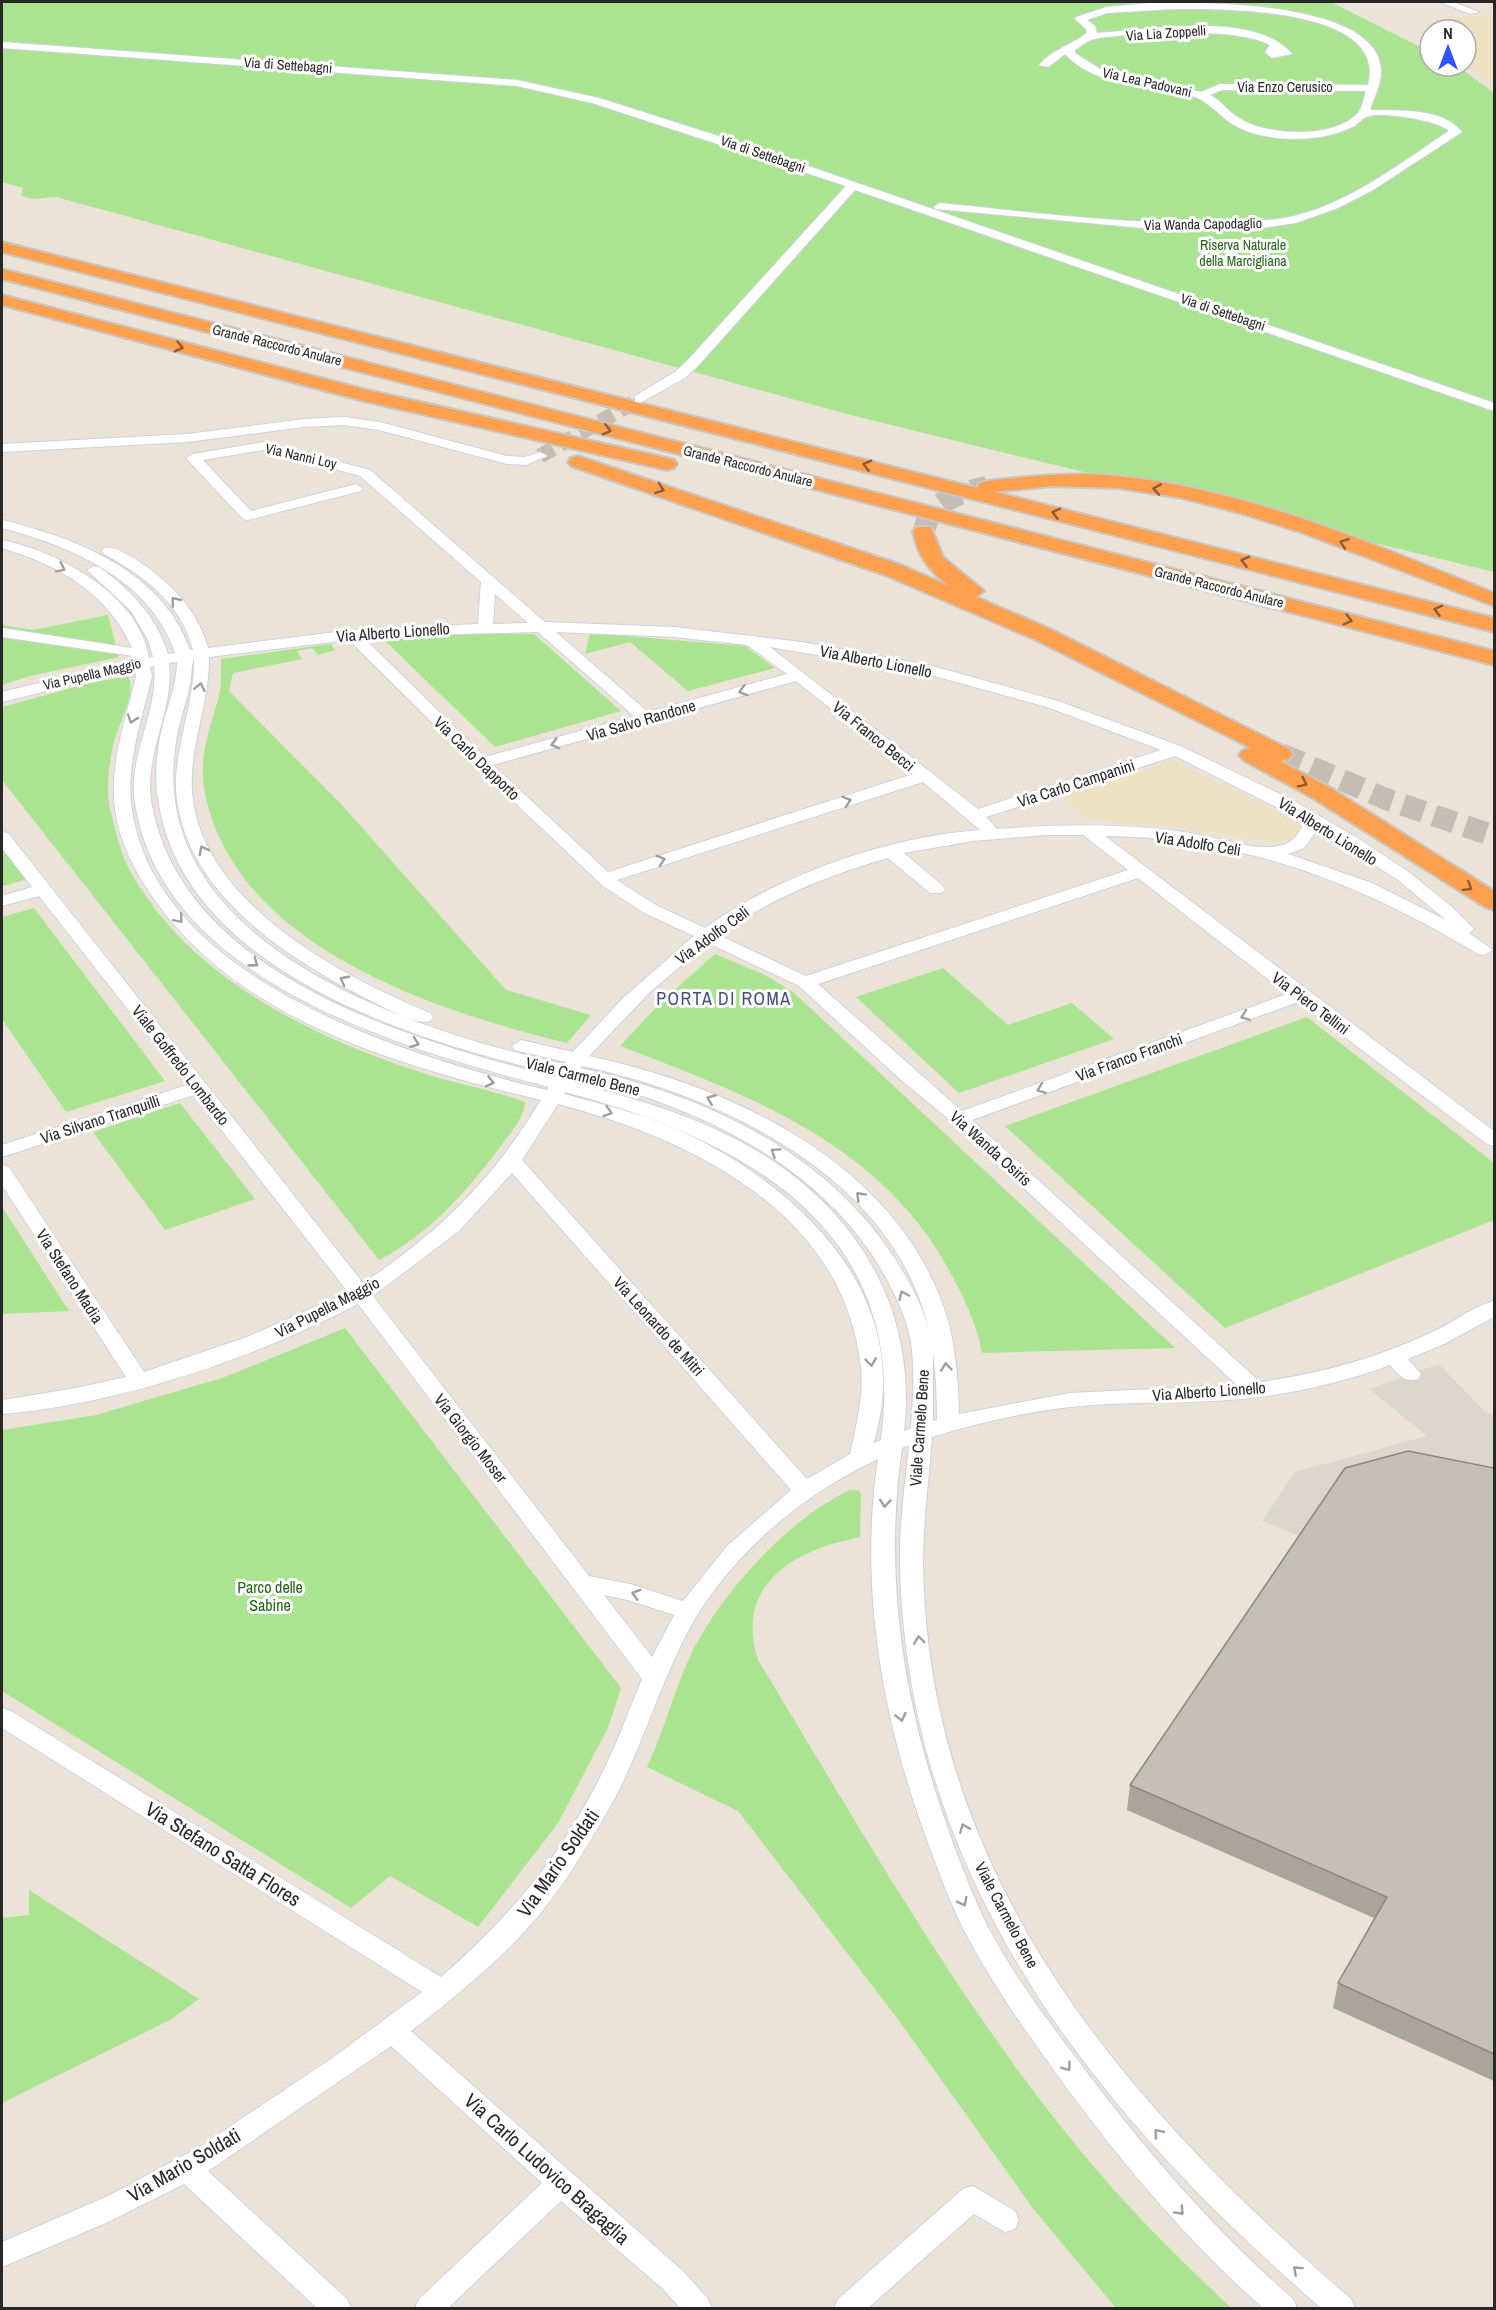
<svg xmlns="http://www.w3.org/2000/svg" width="1496" height="2310" viewBox="0 0 1496 2310" font-family="'Archivo Narrow',sans-serif">
<rect width="100%" height="100%" fill="#ebe3d7"/>
<path fill="#eee2c5" d="M1494 13V86L1471 68 1466 60V30H1448L1441 19Z
M1174 761 1298 821 1300 829 1295 838 1275 842 1161 826 1086 819 1061 797Z"/>
<path fill="#abe491" d="M2 2H1331L1430 52V66H1458L1494 93V572L858 417 56 197 34 199 21 196 23 188 2 182Z
M108 615 119 657 30 676 2 685V625L33 630Z
M590 633 745 646 775 668 688 691 630 642 585 654Z
M459 634H534L621 711 495 747 383 639Z
M331 644 335 650 318 655 312 648 297 651 302 659 233 673 229 691 342 805 506 990 591 1015 567 1043C435 1011 235 946 205 793 198 759 209 731 218 700 222 687 221 672 221 659Z
M128 676C137 692 119 724 114 741 109 764 105 790 111 813 116 831 120 852 129 869 187 976 309 1036 420 1072 454 1084 491 1089 525 1102 525 1116 511 1132 503 1143 470 1188 430 1234 379 1260L2 780V707L86 684Z
M2 847 26 880 2 886Z
M34 908 165 1081 66 1112 2 1019V917Z
M715 954 765 975 793 992 1175 1348 982 1353C976 1321 962 1293 946 1265 876 1141 745 1094 620 1046L662 1001Z
M943 968 1008 1025 1072 1003 1114 1039 959 1093 856 997Z
M1307 1017 1494 1163V1220L1225 1328 1005 1126Z
M180 1103 255 1199 165 1230 93 1132Z
M2 1207 69 1311 2 1314Z
M345 1328 621 1688 608 1728 558 1823 478 1927 390 1876 351 1908 2 1691V1430L96 1415 225 1377Z
M850 1490 859 1491 861 1494 860 1537C794 1550 734 1584 758 1660 861 1829 958 2003 1084 2155 1129 2210 1180 2259 1231 2308H1116L1035 2211 897 2018 738 1811 647 1767C665 1729 675 1686 694 1648 724 1590 790 1518 850 1490Z
M29 1890 199 1999 170 2020 2 2103V1918L29 1915Z"/>
<path fill="#dbd6ce" d="M1439 1364 1485 1412 1494 1415V1493L1309 1540 1262 1521 1295 1472 1427 1436 1369 1389Z"/>
<g fill="none" stroke-linecap="round" stroke-linejoin="round">
<path stroke="#c4bdb4" stroke-width="15" stroke-dasharray="15 8" stroke-linecap="butt" d="M540 456 640 399"/>
<path stroke="#c4bdb4" stroke-width="22" stroke-dasharray="22 11" stroke-linecap="butt" d="M924 531C930 500 960 493 987 487
M1281 754 1386 799 1494 836"/>
<g stroke="#cdd0e1" stroke-width="2">
<path id="minor" d="M1440 2H1453L1479 12 1470 14Z
M1150 3C1200 2 1378 0 1381 70 1382 83 1374 97 1370 110 1399 111 1442 107 1462 132L1373 190 1338 208 1296 223 1261 228 1175 231 936 209 934 207 940 203C1032 212 1124 225 1217 222 1242 221 1269 222 1294 216 1351 202 1401 163 1449 131 1438 120 1379 111 1366 117 1362 119 1358 123 1355 126 1344 131 1332 135 1320 137 1293 141 1254 139 1231 123 1216 113 1208 100 1189 95 1149 83 1096 88 1065 54L1048 67 1039 65C1052 50 1071 45 1087 33L1086 29 1075 19 1076 17 1107 7ZM1173 9C1219 9 1389 6 1368 85L1220 84 1201 92 1126 76 1100 69 1075 53V50C1081 46 1088 40 1095 39 1135 32 1236 27 1270 45L1265 52 1272 58 1292 54C1254 10 1150 30 1097 33L1095 26 1087 20 1107 13ZM1222 90 1366 91C1364 98 1362 108 1358 113 1335 139 1266 136 1239 118 1228 112 1222 101 1210 95Z
M2 42 517 80 599 98 753 147 1494 403V411L855 190 697 367 685 378 640 403 635 402V396L675 372 687 361 846 186 592 103 517 86 2 48Z
M344 417 380 422 507 456 525 457 540 452 547 456 526 465 507 464 379 430 344 425 304 427 187 442 2 452V444L187 434 304 419Z
M264 442 370 470 545 622 674 627 802 642 929 665 1058 701 1183 747 1294 801 1364 842 1410 873 1452 907 1474 929 1469 933 1493 950 1484 955 1478 954C1362 884 1242 837 1105 836L1494 1131V1146L1487 1144 1298 1002 972 1120 1260 1382C1318 1374 1374 1359 1428 1334 1450 1325 1471 1307 1494 1301V1317L1444 1344 1408 1359 1421 1374 1418 1379C1404 1383 1399 1375 1390 1365 1339 1384 1283 1396 1229 1400 1176 1404 1123 1401 1070 1407 1022 1413 976 1423 932 1437 929 1479 923 1521 923 1563 927 1878 1125 2105 1351 2299L1355 2308H1321C1094 2111 908 1881 900 1566 899 1526 905 1485 909 1445L902 1448C883 1579 904 1706 948 1829 960 1863 973 1897 989 1929 1014 1976 1047 2020 1080 2063 1144 2149 1212 2228 1293 2299L1297 2308H1263C1187 2241 1123 2164 1063 2083 1031 2038 998 1993 972 1945 955 1915 943 1883 931 1851 884 1727 858 1592 878 1459 797 1497 720 1563 681 1645 654 1701 637 1761 606 1814 583 1854 557 1896 526 1930 491 1968 451 2000 411 2031L683 2271 708 2299 712 2308H680L663 2289 561 2201 448 2308H415L419 2299 542 2183 391 2046 208 2171 347 2299 351 2308H317L184 2184 106 2223 2 2267V2242L110 2195 198 2148 335 2056 422 1992 2 1728V1708L11 1711 441 1977C505 1921 556 1863 595 1787 614 1752 627 1715 642 1679L358 1304C252 1359 120 1404 2 1414V1400L76 1388 126 1377 2 1185V1165L9 1167 144 1372 247 1337 348 1292 194 1095 2 1157V1145L187 1085 39 896 2 906V896L32 887 2 848V832L8 833 363 1283C440 1232 493 1179 541 1100 401 1066 239 1022 152 896 134 870 119 841 115 809 109 764 126 719 136 676L135 669 2 702V692L134 660 133 656 2 637V628L132 648C108 593 57 564 2 548V540C57 551 140 595 149 658L153 657 148 640 131 611 87 570 94 566 99 567C131 590 156 616 168 654L175 653C151 580 71 546 2 528V520C77 538 163 572 190 650H193C181 603 144 576 104 554L102 551 104 548C114 546 122 552 130 556 165 577 197 607 208 648L352 630 478 624 481 582 360 476 264 450 203 460 251 511 356 484 363 488 361 491 248 520 243 519 186 458 193 454ZM495 594 528 623 493 624ZM538 632 634 716 485 757 365 639 416 635ZM556 632 674 637 747 645 787 674 648 712ZM349 640 476 766 603 886 644 913 694 936 623 998 573 1052 521 1040 512 1046 514 1050 566 1062 564 1064C413 1031 143 944 176 742 179 722 186 704 190 684 192 677 191 664 194 659 195 711 167 759 179 812 199 904 297 964 375 1003 390 1010 414 1025 430 1021L433 1017 430 1013C340 976 200 902 192 791 189 745 210 703 209 657ZM770 647 927 674 1047 707 1161 750 978 809ZM177 662C177 685 167 706 162 728 156 753 154 780 159 805 187 972 416 1042 558 1074L555 1077C412 1040 183 976 152 805 142 755 175 712 169 663ZM154 666C159 713 127 755 135 803 162 981 403 1049 549 1087L547 1090C406 1056 157 980 132 810 125 765 142 720 152 676L150 667ZM796 681 913 774 608 872 493 765ZM1175 756 1304 821C1298 840 1287 847 1267 847 1244 848 1214 836 1190 833 1126 823 1062 824 997 829L986 817ZM923 782 980 830C888 837 780 874 705 928L656 905 617 880ZM1318 829 1398 880 1446 920 1372 883 1288 854 1304 848ZM1045 835H1083L1128 870 806 976 719 935C771 898 828 875 888 858L930 893H942L945 889 942 885 904 853 973 841ZM1138 878 1287 994 962 1111 818 984ZM708 943 799 986 900 1079 952 1122 1237 1385 1070 1393 959 1414C958 1381 956 1346 946 1314 897 1163 733 1087 589 1056L651 991ZM582 1066C720 1095 897 1178 929 1332 922 1302 906 1275 889 1250 818 1147 699 1094 580 1068ZM574 1077C691 1104 815 1160 880 1267 893 1290 906 1315 911 1342 915 1370 913 1400 911 1428L904 1431C918 1305 853 1203 743 1143 690 1114 630 1097 571 1082ZM565 1092C742 1139 910 1227 881 1440L874 1443C879 1422 884 1401 883 1380 882 1266 784 1181 689 1135 650 1116 606 1105 564 1094ZM558 1104C692 1139 845 1213 861 1368 864 1397 856 1426 850 1454L807 1479 522 1160ZM512 1173 791 1490 727 1546 683 1601 630 1584 589 1576 373 1296 459 1231ZM933 1352C936 1375 937 1397 937 1420L933 1421ZM604 1595 628 1600 674 1615 652 1657Z
M973 2186 1015 2211 1019 2220 1015 2229 1005 2232 974 2214 868 2308H834L838 2299 963 2189Z"/>
</g>
<g stroke="#c7c7c7" stroke-width="4">
<path id="highway" d="M2 242 977 488 980 483 987 481C1031 476 1074 472 1118 476 1250 490 1373 544 1494 593V606L1303 533 1240 513 1182 498 1118 488 1052 486 995 492 1494 618V632L2 252Z
M2 269 1494 651V665L2 279Z
M2 295 367 390 667 458 674 460 677 464 674 468 667 470 364 401 2 305Z
M578 456 901 565 949 586C929 571 917 555 913 531L917 527H931L943 557 984 591 976 597 1050 629 1289 749 1293 754 1289 759 1280 761 1329 787 1494 891V910L1485 907 1311 797 1243 760 1239 755 1243 750 1251 748 1034 639 885 575 571 466 568 462 571 458Z"/>
</g>
<use href="#minor" fill="#fff" fill-rule="evenodd"/>
<use href="#highway" fill="#ffa04e" fill-rule="evenodd"/>
</g>
<path fill="#a9a59d" d="M1494 1468V2081L1333 2008 1338 1983 1374 1918 1127 1810 1130 1785Z"/>
<path fill="#c5c0b7" stroke="#8a8680" stroke-width="1.5" d="M1408 1451 1494 1468V2054L1338 1983 1387 1897 1130 1785 1345 1468Z"/>
<defs><path id="oneway-chevron" d="M-2-3.5L2.5 0L-2 3.5" fill="none" stroke-width="1.6" stroke-linecap="round" stroke-linejoin="round" transform="scale(1.5)"/></defs>
<g stroke="#885d39">
<use href="#oneway-chevron" transform="translate(179 347) rotate(15)"/>
<use href="#oneway-chevron" transform="translate(607 430) rotate(14)"/>
<use href="#oneway-chevron" transform="translate(867 465) rotate(-166)"/>
<use href="#oneway-chevron" transform="translate(660 489) rotate(20)"/>
<use href="#oneway-chevron" transform="translate(1157 489) rotate(-170)"/>
<use href="#oneway-chevron" transform="translate(1056 513) rotate(-166)"/>
<use href="#oneway-chevron" transform="translate(1344 543) rotate(-160)"/>
<use href="#oneway-chevron" transform="translate(1245 561) rotate(-166)"/>
<use href="#oneway-chevron" transform="translate(1438 610) rotate(-166)"/>
<use href="#oneway-chevron" transform="translate(1348 620) rotate(15)"/>
<use href="#oneway-chevron" transform="translate(1303 783) rotate(27)"/>
<use href="#oneway-chevron" transform="translate(1468 887) rotate(32)"/>
</g>
<g stroke="#9e9e9e">
<use href="#oneway-chevron" transform="translate(61 568) rotate(27)"/>
<use href="#oneway-chevron" transform="translate(175 601) rotate(-129)"/>
<use href="#oneway-chevron" transform="translate(200 687) rotate(-78)"/>
<use href="#oneway-chevron" transform="translate(743 691) rotate(164)"/>
<use href="#oneway-chevron" transform="translate(132 719) rotate(109)"/>
<use href="#oneway-chevron" transform="translate(555 744) rotate(165)"/>
<use href="#oneway-chevron" transform="translate(847 801) rotate(-18)"/>
<use href="#oneway-chevron" transform="translate(203 850) rotate(-118)"/>
<use href="#oneway-chevron" transform="translate(661 860) rotate(-18)"/>
<use href="#oneway-chevron" transform="translate(179 919) rotate(49)"/>
<use href="#oneway-chevron" transform="translate(254 963) rotate(36)"/>
<use href="#oneway-chevron" transform="translate(344 980) rotate(-152)"/>
<use href="#oneway-chevron" transform="translate(1245 1016) rotate(160)"/>
<use href="#oneway-chevron" transform="translate(415 1043) rotate(20)"/>
<use href="#oneway-chevron" transform="translate(490 1082) rotate(14)"/>
<use href="#oneway-chevron" transform="translate(1041 1089) rotate(160)"/>
<use href="#oneway-chevron" transform="translate(711 1099) rotate(-158)"/>
<use href="#oneway-chevron" transform="translate(608 1112) rotate(17)"/>
<use href="#oneway-chevron" transform="translate(775 1152) rotate(-146)"/>
<use href="#oneway-chevron" transform="translate(860 1196) rotate(-134)"/>
<use href="#oneway-chevron" transform="translate(903 1295) rotate(-115)"/>
<use href="#oneway-chevron" transform="translate(871 1362) rotate(83)"/>
<use href="#oneway-chevron" transform="translate(946 1367) rotate(-96)"/>
<use href="#oneway-chevron" transform="translate(885 1503) rotate(94)"/>
<use href="#oneway-chevron" transform="translate(636 1594) rotate(-164)"/>
<use href="#oneway-chevron" transform="translate(919 1640) rotate(-98)"/>
<use href="#oneway-chevron" transform="translate(901 1717) rotate(77)"/>
<use href="#oneway-chevron" transform="translate(964 1828) rotate(-112)"/>
<use href="#oneway-chevron" transform="translate(963 1902) rotate(64)"/>
<use href="#oneway-chevron" transform="translate(1067 2067) rotate(54)"/>
<use href="#oneway-chevron" transform="translate(1158 2133) rotate(-130)"/>
<use href="#oneway-chevron" transform="translate(1180 2211) rotate(47)"/>
<use href="#oneway-chevron" transform="translate(1297 2270) rotate(-138)"/>
</g>
<g text-anchor="middle" stroke-width="6" stroke-linejoin="round" paint-order="stroke">
<g font-size="14" fill="#272727" stroke="#fff">
<text transform="translate(1166 33) rotate(-4)" y="5">Via Lia Zoppelli</text>
<text transform="translate(288 65) rotate(4)" y="5">Via di Settebagni</text>
<text transform="translate(1147 82) rotate(13)" y="5">Via Lea Padovani</text>
<text x="1285" y="92">Via Enzo Cerusico</text>
<text transform="translate(763 154) rotate(19)" y="5">Via di Settebagni</text>
<text transform="translate(1203 224) rotate(-1)" y="5">Via Wanda Capodaglio</text>
<text transform="translate(1223 312) rotate(19)" y="5">Via di Settebagni</text>
<text transform="translate(277 345) rotate(14)" y="5">Grande Raccordo Anulare</text>
<text transform="translate(301 456) rotate(13)" y="5">Via Nanni Loy</text>
<text transform="translate(748 466) rotate(14)" y="5">Grande Raccordo Anulare</text>
<text transform="translate(1219 587) rotate(14)" y="5">Grande Raccordo Anulare</text>
<text transform="translate(92 674) rotate(-13)" y="5">Via Pupella Maggio</text>
</g>
<g font-size="14" fill="#246516" stroke="#fff">
<text x="1243" y="250">Riserva Naturale<tspan x="1243" dy="16">della Marcigliana</tspan></text>
</g>
<g font-size="16" fill="#272727" stroke="#fff">
<text transform="translate(393 632) rotate(-4)" y="6">Via Alberto Lionello</text>
<text transform="translate(876 661) rotate(11)" y="6">Via Alberto Lionello</text>
<text transform="translate(641 720) rotate(-16)" y="6">Via Salvo Randone</text>
<text transform="translate(874 736) rotate(39)" y="6">Via Franco Becci</text>
<text transform="translate(477 758) rotate(44)" y="6">Via Carlo Dapporto</text>
<text transform="translate(1076 783) rotate(-18)" y="6">Via Carlo Campanini</text>
<text transform="translate(1328 831) rotate(32)" y="6">Via Alberto Lionello</text>
<text transform="translate(1198 843) rotate(9)" y="6">Via Adolfo Celi</text>
<text transform="translate(712 935) rotate(-36)" y="6">Via Adolfo Celi</text>
<text transform="translate(1311 1003) rotate(37)" y="6">Via Piero Tellini</text>
<text transform="translate(1129 1057) rotate(-20)" y="6">Via Franco Franchi</text>
<text transform="translate(181 1065) rotate(52)" y="6">Viale Goffredo Lombardo</text>
<text transform="translate(583 1076) rotate(14)" y="6">Viale Carmelo Bene</text>
<text transform="translate(100 1119) rotate(-18)" y="6">Via Silvano Tranquilli</text>
<text transform="translate(991 1148) rotate(42)" y="6">Via Wanda Osiris</text>
<text transform="translate(70 1276) rotate(57)" y="6">Via Stefano Madia</text>
<text transform="translate(327 1307) rotate(-27)" y="6">Via Pupella Maggio</text>
<text transform="translate(659 1326) rotate(48)" y="6">Via Leonardo de Mitri</text>
<text transform="translate(1209 1391) rotate(-4)" y="6">Via Alberto Lionello</text>
<text transform="translate(919 1428) rotate(-86)" y="6">Viale Carmelo Bene</text>
<text transform="translate(471 1438) rotate(52)" y="6">Via Giorgio Moser</text>
<text transform="translate(1007 1915) rotate(62)" y="6">Viale Carmelo Bene</text>
</g>
<g font-size="16" fill="#246516" stroke="#fff">
<text x="270" y="1593">Parco delle<tspan x="270" dy="18">Sabine</tspan></text>
</g>
<g font-size="18" letter-spacing="1.5" fill="#464e79" stroke="#fff">
<text x="724" y="1005">PORTA DI ROMA</text>
</g>
<g font-size="20" fill="#272727" stroke="#fff">
<text transform="translate(223 1854) rotate(32)" y="7">Via Stefano Satta Flores</text>
<text transform="translate(558 1863) rotate(-55)" y="7">Via Mario Soldati</text>
<text transform="translate(184 2165) rotate(-30)" y="7">Via Mario Soldati</text>
<text transform="translate(547 2169) rotate(42)" y="7">Via Carlo Ludovico Bragaglia</text>
</g>
</g>
<rect width="1496" height="2310" fill="none" stroke="#272727" stroke-width="6"/>
<g transform="translate(1448 48)"><circle r="28" fill="#ffffff" stroke="#a9a9a9" stroke-width="1.5"/>
<path d="M0-4.5L10 22L0 15L-10 22Z" fill="#3050ff"/>
<text y="-9" font-size="16" font-weight="bold" text-anchor="middle" fill="#272727">N</text>
</g>
</svg>
